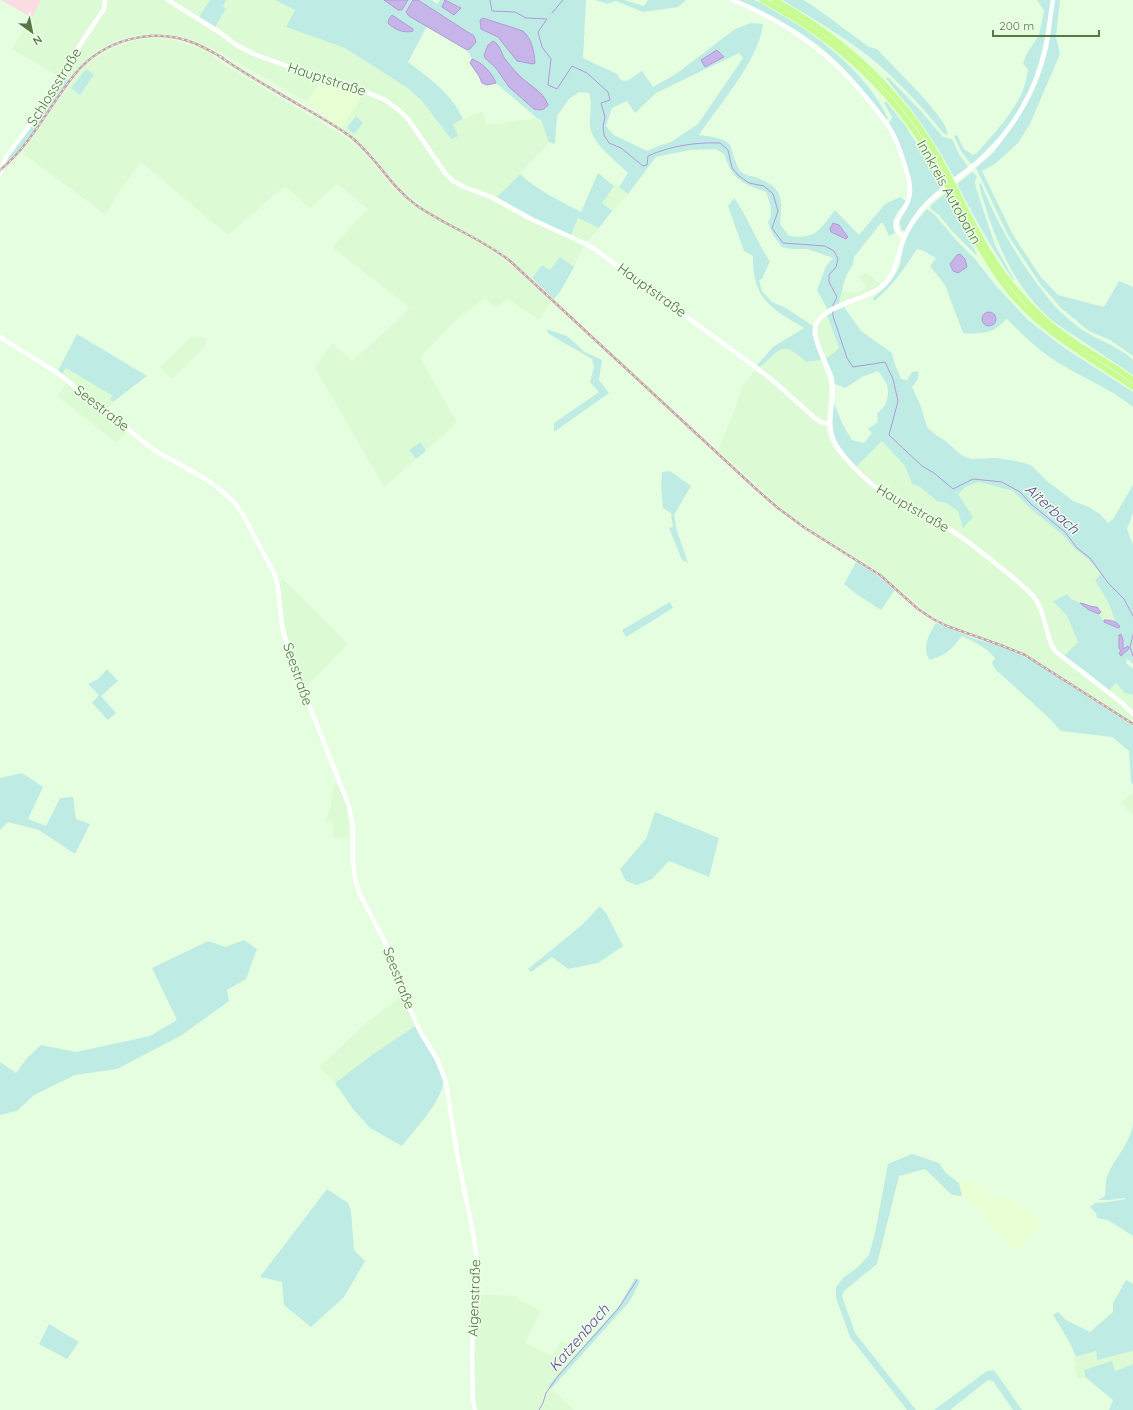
<svg xmlns="http://www.w3.org/2000/svg" width="1133" height="1410" viewBox="0 0 1133 1410" font-family="Quicksand,sans-serif">
<rect width="100%" height="100%" fill="#e5fee0"/>
<path fill="#dcfbd4" d="M41 0H275L296 10 286 27 345 48 409 89 422 101 451 139 453 124 473 114 483 112 486 125 537 118 541 120 549 142 543 150 497 197 558 231 571 234 578 218 599 228 584 246 574 267 560 257 550 271 542 265 532 278 495 249 426 209 414 200 400 187 360 143 341 129 362 96 322 79 307 102 223 54 194 40 166 34 139 35 115 41 96 52 81 65 69 80 58 76 12 49Z
M151 38 173 40 190 45 210 53 221 63 337 132 357 146 367 156 393 188 413 205 490 250 516 269 552 301 539 320 508 299 495 308 485 298 461 316 445 331 420 358 457 422 426 451 421 443 409 450 416 459 384 487 315 368 332 343 352 361 398 320 410 308 332 247 368 209 337 184 310 208 285 186 228 235 141 162 114 199 106 215 22 153 77 75 87 64 119 45 136 40Z
M616 184 628 194 612 211 601 203Z
M864 274H869L881 285 875 289 863 295 849 299 839 304 843 291 857 293 865 288 866 286 859 277Z
M827 315 839 348 832 354 826 358 817 337V327L820 321Z
M191 337H200L206 339 203 349 171 379 160 367Z
M785 348 793 351 806 362 821 360 829 384 826 428 828 437 833 447 852 468H855L882 441 905 466 912 484 920 487 937 501 946 503 958 511 963 528 958 494 967 486 979 482 1013 491 1032 510 1065 537 1075 549 1089 560 1101 574 1095 580 1108 602 1115 620 1104 622 1099 614 1101 612 1085 604 1071 599 1067 594 1053 601 1067 616 1078 642 1062 660 1093 682 1123 706 1133 717V723L1029 656 1006 645 948 625 928 614 878 571 815 533 796 519 776 503 718 450 734 412 743 384 756 370 779 350Z
M66 368 114 396 110 399 114 403 106 409 129 428 117 443 57 396 69 380 62 374Z
M283 579 348 644 312 681 306 686 287 636 284 619 279 582Z
M1116 683 1125 693 1133 695V711L1109 690Z
M338 784 347 806 349 823 348 838H333L332 824 325 822 331 806 333 785Z
M1133 792V815L1121 803Z
M404 994 415 1026 373 1054 335 1083 319 1067 365 1024Z
M478 1295 517 1296V1299L541 1310 525 1343 553 1356 561 1341 580 1350 548 1386 574 1410H477L475 1400 473 1334Z
M1096 1351 1097 1360 1133 1351V1364L1114 1371 1112 1362 1084 1370 1085 1377 1078 1379 1074 1368 1076 1363 1074 1358Z"/>
<path fill="#e8ffd3" d="M322 79 348 86 362 92V96L341 129 324 118 325 114 307 103Z
M970 1181 974 1182 993 1195 1014 1202 1045 1222 1021 1246 1014 1251 1006 1242 979 1209 970 1201 962 1196 959 1183Z"/>
<path fill="#fadde1" d="M1 0H41L32 18Z"/>
<path fill="#beece4" fill-rule="evenodd" d="M210 0H226L223 6 226 9 215 27 199 17Z
M275 0H384L398 10H402L408 0H413L406 12 409 16 427 26 408 62C429 78 452 94 463 119L453 124 458 136 451 139 422 101 409 89 345 48 286 27 295 10ZM397 18 413 29C402 30 400 31 390 26L389 19Z
M418 0H432L437 4 440 0H586L583 58 617 74 621 80 627 81 642 71 653 87 676 74 735 29 751 23 763 24C759 60 719 105 699 135 707 136 726 138 730 145 732 150 733 155 735 160 737 165 738 170 743 173 747 176 755 176 760 179 784 189 782 200 780 224L789 236C816 240 820 229 835 210L859 235 885 204 900 197 906 201C898 213 889 219 895 233L889 236 883 223H881L854 257 853 264 847 274 844 282 839 304 828 310 817 290 826 266 833 258 807 249H791L782 247 773 235 768 223C774 212 770 204 766 192 741 183 733 180 724 154L716 149 690 150 656 157 628 194 619 187 628 173C616 161 590 142 590 125 589 114 593 104 589 93L579 92 569 99 557 116 555 144 549 142 541 120 537 118 496 83C492 73 483 63 472 59L467 50 470 49 474 36ZM483 18 523 31 510 53 502 41 480 20ZM739 53 743 58 698 124 671 142 658 146 647 151 614 135 606 126 612 108 627 101 635 113 656 93Z
M595 0H624L644 6 648 0H686L678 7 643 12 616 1 607 4Z
M738 0C743 0 749 0 754 0 760 2 767 7 773 10 817 34 866 72 888 118L886 120C864 90 839 59 808 38 786 23 762 11 738 0Z
M782 0H803L812 5 869 47 877 49C891 65 948 117 948 135L944 134C924 109 903 86 879 65 850 40 815 20 782 0Z
M1037 0H1051C1044 50 1035 98 999 137 991 146 982 154 973 163H970L961 151 954 136 957 135 964 149 973 155 977 153C998 128 1025 103 1028 69L1023 64 1026 55 1039 35 1044 11Z
M1055 0H1060L1056 37 1060 54 1030 124 1018 143 995 164 982 171 1013 235 1040 276 1058 295 1104 307 1119 281 1133 287V356L1110 340 1089 331 1061 308 1041 285 1008 235 976 168 994 152 1011 129 1026 106 1036 85Z
M86 69 94 75 80 95 71 88Z
M888 77 920 110 943 137 952 139 959 154 968 167 954 177C941 153 926 129 909 107 901 97 893 88 886 78Z
M63 78 69 80C49 109 31 140 4 165L8 158 39 116Z
M886 101 905 125 943 186C925 201 916 210 905 231L901 230 899 218 909 204 912 191 889 124 892 117 884 103Z
M356 116 363 123 354 134 347 128Z
M972 172 977 176 975 182 976 188 995 245 1014 280H1013C992 249 974 217 957 184Z
M598 173 614 186 602 203 612 211 599 228 578 218 571 235 558 231 497 197 520 174C538 191 559 200 581 212Z
M981 183C995 219 1015 254 1038 285 1046 295 1054 307 1064 315 1072 322 1081 330 1091 335 1106 343 1120 348 1133 360V375L1055 323C1013 289 993 236 979 185Z
M946 193 967 231 977 255H976L953 232 939 215 930 208 931 205Z
M734 198C748 217 756 241 770 261L762 279 759 280 762 291 772 302 786 308 813 326 812 334 821 360 806 362C782 340 782 348 760 367L757 365 773 347 804 328C771 308 752 299 753 256L744 251 728 206Z
M927 209 935 215 956 240 975 259 997 287 1028 320 1063 347 1133 392V407C1107 386 1075 375 1048 356 1033 345 1020 332 1007 319 1002 322 999 327 995 329 985 334 973 334 963 333L945 285 930 266 936 258 922 250 917 249C903 270 894 285 874 301L873 298C884 289 893 281 899 267 902 258 902 249 906 240 910 228 919 218 927 209Z
M560 257 574 267 560 292 554 299 532 278 542 265 550 270Z
M844 307 861 331 892 353 894 362 901 379 907 380 912 372 918 371C920 378 916 382 912 387L920 404 927 427 936 435 947 442 961 455 971 459 996 458 1016 461 1031 465 1048 482 1059 490 1073 501 1089 507 1100 514 1108 523 1113 519 1133 485V513L1127 529 1133 545V664L1127 659 1126 663 1133 669V695L1125 693 1116 683 1109 690 1085 671 1064 656 1078 642 1067 616 1053 601 1067 594 1071 599 1080 603 1089 610 1099 614 1104 622 1118 628V624L1114 621 1115 620 1108 602 1095 580 1101 574 1089 560 1075 549 1065 537 1032 510 1013 491 979 482 967 486 958 494 973 517 963 528 958 511 946 503 937 501 920 487 912 484 905 466 882 441 856 467C832 441 830 436 833 401L843 425 852 440 864 443 872 433 868 429 878 422 877 413C886 408 890 396 887 385 885 380 881 375 878 371L862 377 845 388 835 384 834 377 826 358 832 354 839 348 827 315ZM1119 635 1123 649 1129 650 1121 656 1119 653 1121 651 1119 647Z
M546 329 567 336 585 352 602 360 599 380 609 393 554 432V423L599 392 590 382 594 367 592 359 549 334Z
M77 334 147 376 113 402 110 399 113 396 66 368 62 374 58 371Z
M421 442 426 451 416 459 409 450Z
M670 471 691 486 674 515 677 531 688 563 682 560 669 528 673 527 671 513 663 508 661 486 662 472Z
M856 562 874 573 895 590 881 610 855 593 844 584Z
M670 602 673 608 626 637 622 630Z
M936 623 976 639 1003 647 1033 661 1133 726V785L1131 782 1129 751 1112 737 1061 731 1047 716 995 669 992 663 995 658C986 647 974 642 962 636 951 650 946 655 930 660 921 650 929 633 936 623Z
M107 669 118 681 101 696 116 713 108 720 92 703 99 695 88 684 98 679Z
M22 773 43 787 28 819 46 826 60 798 73 797 76 819 90 824 75 854 39 830 8 822 0 830V778Z
M655 812 719 838 709 877 669 861 652 879 637 885 626 881 620 869 646 839Z
M600 906 606 913 623 946 598 963 568 969 552 957 531 972 528 969 582 925Z
M244 940 257 949 246 979 227 990 229 1001 182 1035 117 1069 75 1075 34 1095 17 1111 0 1115V1062L16 1073 28 1057 41 1045 76 1052 150 1036 177 1020 152 968 208 941 225 947Z
M415 1026C421 1037 442 1069 443 1081 443 1101 414 1130 402 1146L370 1128 353 1109 335 1083 373 1054Z
M1133 1123V1236L1108 1220 1097 1218 1096 1213 1090 1207 1095 1203 1108 1202 1126 1199 1125 1198 1109 1200H1098L1105 1196C1106 1190 1105 1183 1107 1177 1114 1158 1131 1143 1133 1123Z
M912 1154 939 1163 946 1173 959 1183 962 1196 952 1195 925 1169 899 1176 877 1264 844 1291 842 1296 855 1333 916 1410H907L850 1337 836 1298V1287L843 1278 858 1267 869 1255 875 1233 888 1164Z
M327 1189 348 1203 351 1211 354 1250 365 1261 344 1297 311 1327 284 1305 282 1282 260 1277Z
M635 1278 640 1281 630 1301 551 1389 548 1386 620 1305Z
M1126 1280 1133 1284V1351L1097 1360 1096 1351 1076 1357 1070 1343 1053 1315 1058 1312 1066 1320 1090 1332 1113 1312V1303Z
M49 1324 79 1342 67 1359 39 1344Z
M1112 1361 1115 1371 1133 1364V1410H1109L1113 1400 1085 1377 1084 1370Z
M994 1370 1022 1410H1013L993 1381 988 1380 950 1410H934L987 1371Z"/>
<path fill="#c7b4e8" stroke="#b299da" d="M384 0H408L402 10H398Z
M413 0H418L474 36 476 42 470 49 467 50 409 16 406 12Z
M445 0 461 8 454 15 442 7Z
M392 15 413 29V31C405 34 393 29 388 23L389 19Z
M483 18 523 31C532 39 534 51 535 63L533 64 517 61 498 37 481 29 480 20Z
M493 41C500 44 501 53 505 59 509 64 513 69 517 73 526 84 544 91 548 105 544 110 541 111 534 109L509 87 496 68 485 58 484 55 488 45Z
M717 50 724 57 705 67 701 60Z
M472 59C483 63 492 73 496 83L487 85 482 83 479 76 470 63Z
M833 223 839 225 848 237 846 239 831 232 830 229Z
M960 254 965 259 967 267 958 273 953 271 950 264 957 255Z
M982 319a7 7 0 1 1 14 0a7 7 0 1 1-14 0Z
M1080 603C1087 604 1089 607 1097 607L1101 612 1099 614 1089 610Z
M1104 620C1111 620 1117 621 1120 627L1118 628 1104 622Z
M1121 634 1123 640V649L1128 646 1129 649 1121 656 1119 653 1121 651 1119 648V635Z"/>
<g fill="none" stroke-linecap="round" stroke-linejoin="round">
<path stroke="#b299da" stroke-width="1" d="M490 0 492 11 515 12 526 18 547 19 538 32 542 47 551 59 548 85 557 89 572 66 587 73 608 92 610 100 601 103 605 117 603 126 604 135 609 143 621 148 643 166 647 165 648 156C670 146 696 142 720 143L728 150 732 168 739 176 749 183 764 186 773 194 778 211 772 228 783 243 825 246 834 251 838 259 836 267 829 275V282L837 297 833 305V308
M552 13 563 0
M833 311V316L847 358 853 367 885 362 893 379 898 401 889 435 922 466 934 473 953 489 973 479 1002 482 1020 492 1031 504 1065 532 1077 548 1090 558 1109 584 1124 599 1133 616
M1133 635 1130 647 1133 656
M539 1410 543 1403 546 1393 558 1376 618 1309 637 1280"/>
<path stroke="#fff" stroke-width="4.5" d="M168 0 219 32 238 46 254 54 298 70 348 84 385 100 399 110 408 119 445 173 453 181 464 187 491 197 531 219 584 243 596 250 770 378 816 419 823 423H830
M732 0C783 20 824 48 860 90 872 104 884 118 893 134 900 148 905 165 909 180 910 187 911 194 908 201 904 213 886 226 904 237
M1053 0C1050 16 1049 31 1046 47 1036 92 1011 133 977 163 958 179 932 195 918 214 912 222 907 231 903 240 897 257 896 274 882 286 866 301 825 303 816 325 811 338 827 363 831 378 837 400 823 423 836 445 844 459 870 485 884 493 898 501 913 506 927 515 953 530 977 548 1000 567 1011 576 1023 585 1033 596 1046 611 1044 634 1055 651L1122 703 1133 714
M0 174 6 157 38 114 85 37 104 9 105 0
M0 337 59 374 154 450 204 478 218 488 234 502 242 513 274 573 278 587 282 626 285 638 311 710 349 806 353 827V863L356 883 360 894 393 958 410 1009 421 1033 437 1059 446 1082 457 1154 474 1238 477 1264 472 1355 473 1400 475 1410"/>
<path stroke="#c8fc93" stroke-width="5.5" d="M762 0C841 42 898 95 941 174 963 214 981 256 1009 291 1043 333 1089 357 1133 387
M774 0C843 38 901 91 940 160 963 201 981 248 1012 285 1030 307 1051 327 1074 342 1094 355 1114 366 1133 380"/>
<g stroke="#c79fa8" stroke-width="2.5">
<path id="rail" d="M219 56C245 74 272 89 299 105 317 115 335 125 351 137 376 157 390 186 416 205 446 226 481 238 510 261L755 488 778 508 805 528 880 575 918 609 933 619 947 626 1003 646 1025 655 1133 724
M0 170C32 144 49 106 75 74 103 40 152 26 194 43 204 47 214 53 223 58"/>
</g>
<use href="#rail" stroke="#ecffe8" stroke-width="1" stroke-dasharray="3" stroke-linecap="butt"/>
</g>
<g text-anchor="middle" stroke-width="3" stroke-linejoin="round" paint-order="stroke">
<g font-size="14" fill="#5a7646" stroke="#ecffe8">
<text transform="translate(327 79) rotate(18)" y="5">Hauptstraße</text>
<text transform="translate(54 87) rotate(-58)" y="5">Schlossstraße</text>
<text transform="translate(949 192) rotate(61)" y="5">Innkreis Autobahn</text>
<text transform="translate(652 290) rotate(36)" y="5">Hauptstraße</text>
<text transform="translate(102 408) rotate(38)" y="5">Seestraße</text>
<text transform="translate(913 508) rotate(30)" y="5">Hauptstraße</text>
<text transform="translate(298 674) rotate(71)" y="5">Seestraße</text>
<text transform="translate(399 978) rotate(69)" y="5">Seestraße</text>
<text transform="translate(474 1298) rotate(-88)" y="5">Aigenstraße</text>
</g>
<g font-size="15" font-style="italic" fill="#6a46a0" stroke="#ecffe8">
<text transform="translate(1052 509) rotate(42)" y="5">Aiterbach</text>
<text transform="translate(579 1338) rotate(-49)" y="5">Katzenbach</text>
</g>
</g>
<g transform="translate(32 32) rotate(147)" stroke="#ecffe8" stroke-width="3" paint-order="stroke">
<path d="M0-3L7 15L0 10L-7 15Z" fill="#5a7646"/>
<text y="-6" font-size="11" font-weight="bold" text-anchor="middle" fill="#5a7646">N</text>
</g>
<path d="M993 30v6h106v-6" fill="none" stroke="#5a7646" stroke-width="2"/>
<text x="999" y="30" font-size="12" fill="#5a7646" stroke="#ecffe8" stroke-width="3" paint-order="stroke">200 m</text>
</svg>
